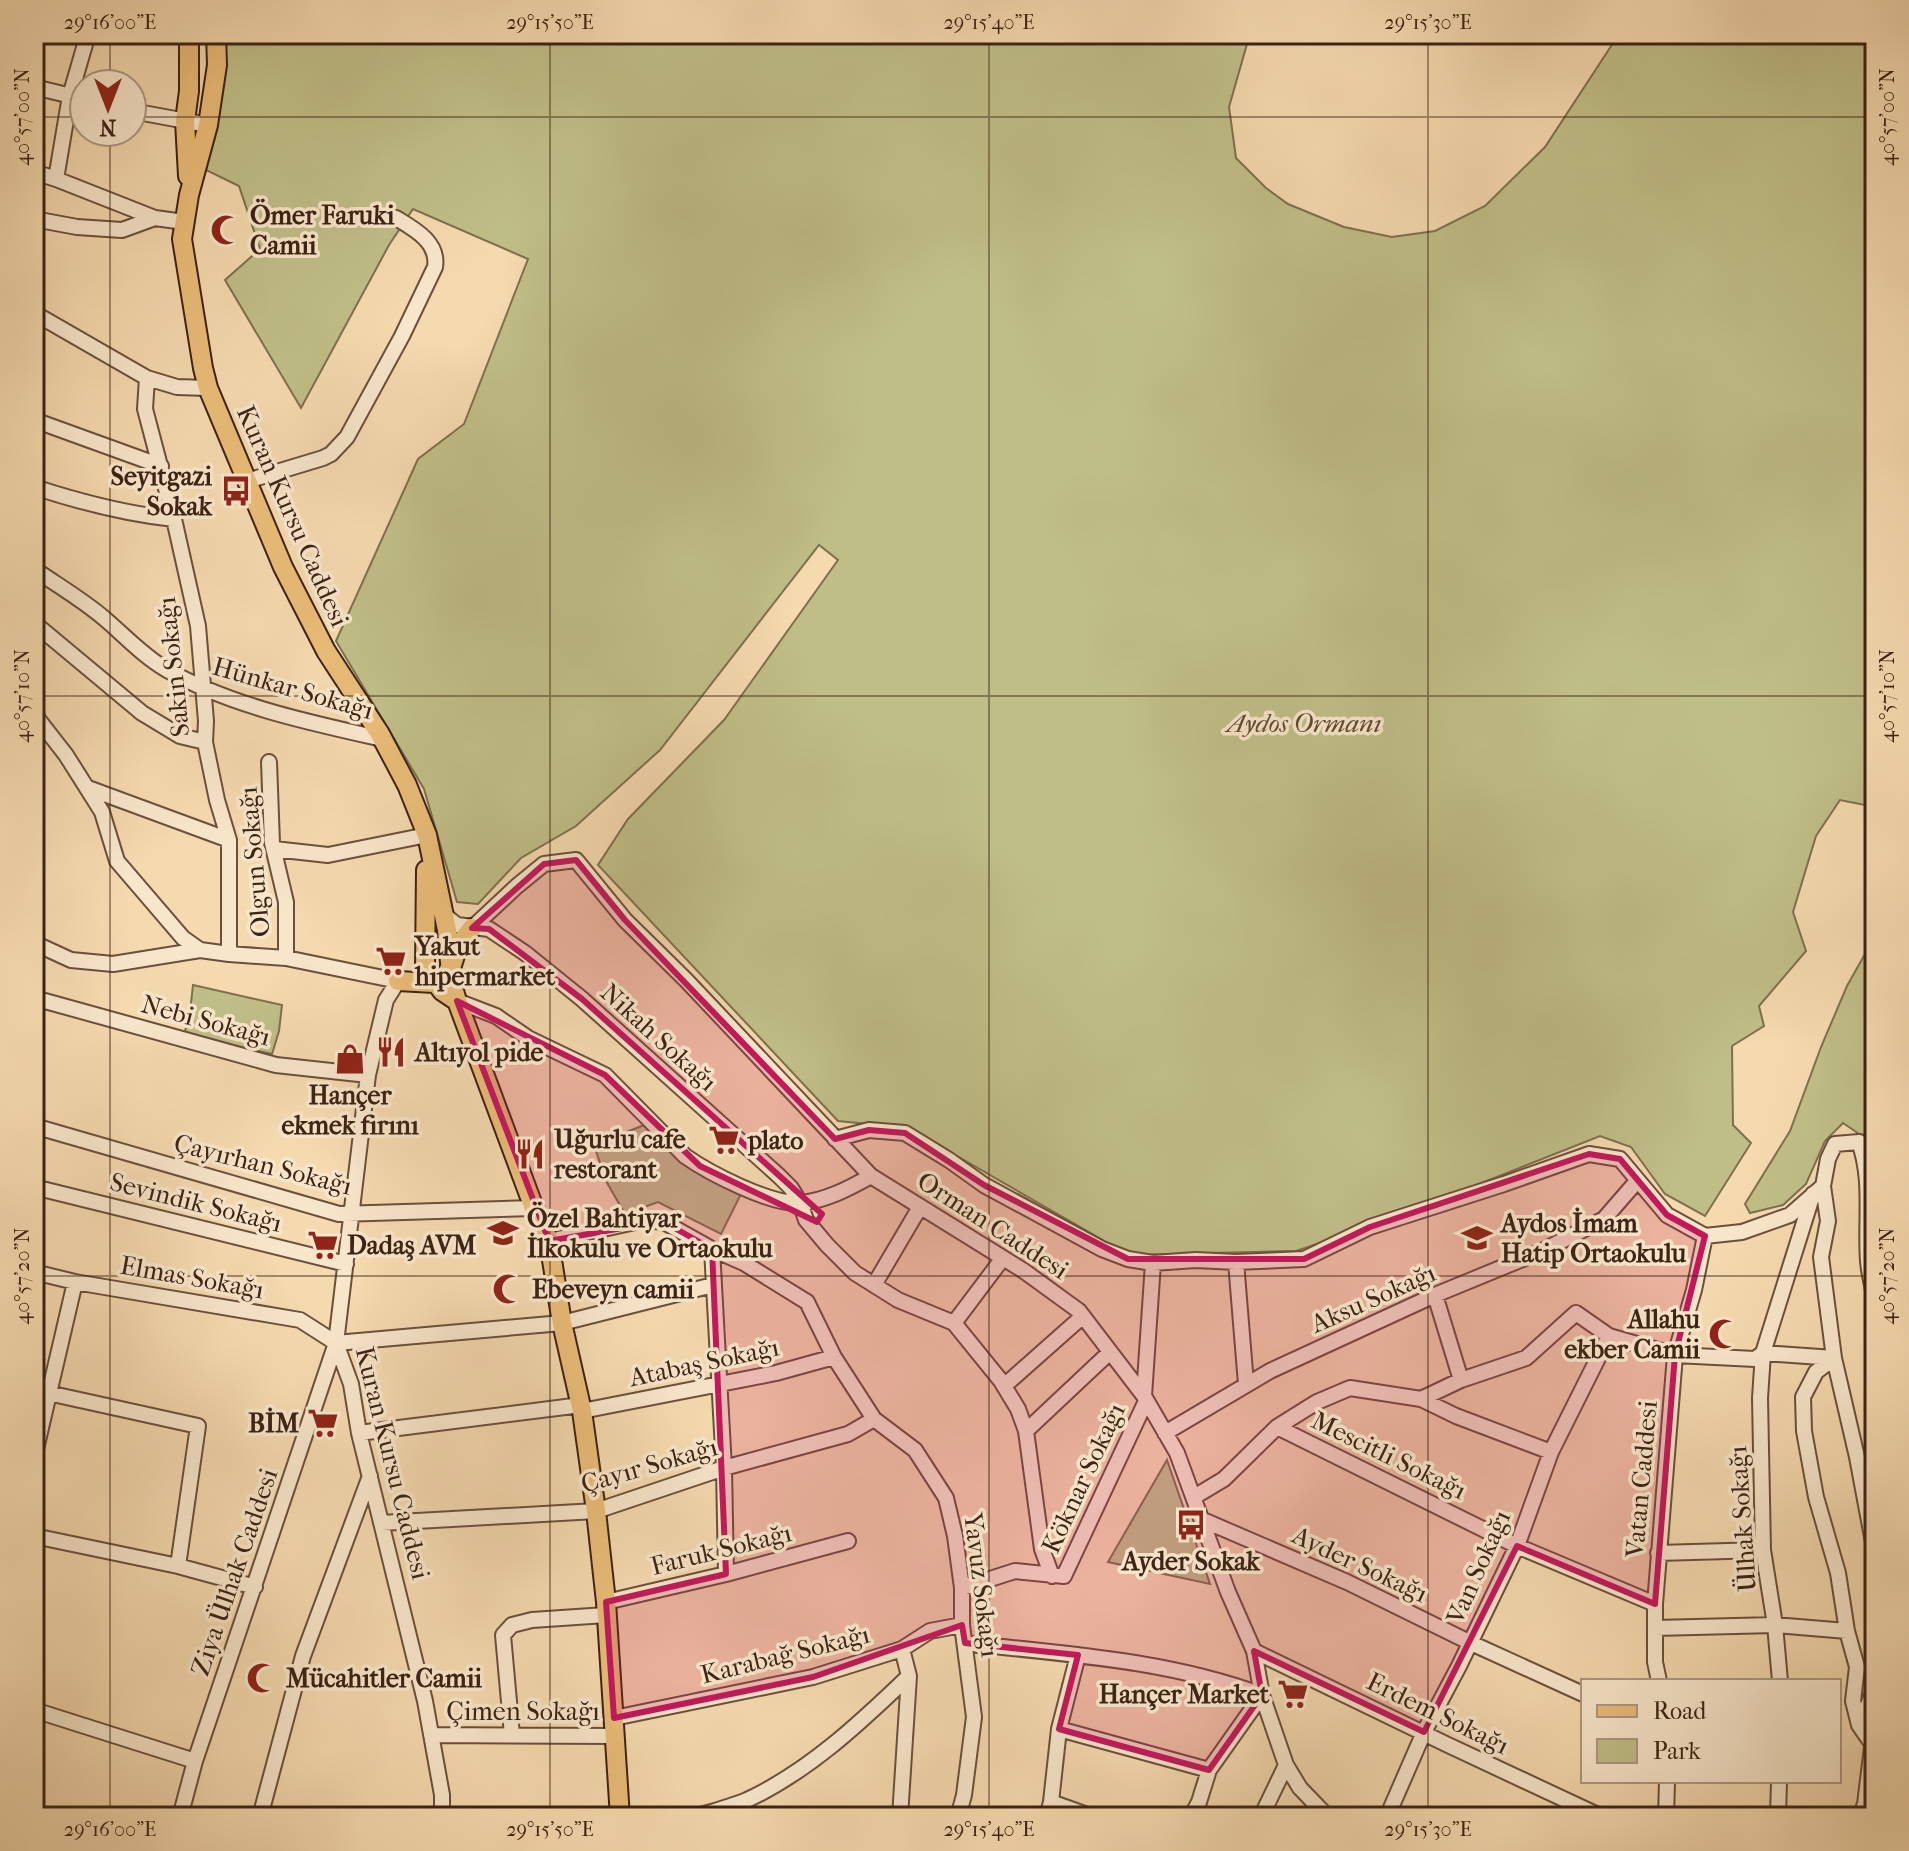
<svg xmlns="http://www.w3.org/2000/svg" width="1909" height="1851" viewBox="0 0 1909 1851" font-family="'IM FELL French Canon',serif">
<rect width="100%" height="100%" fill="#f5d9af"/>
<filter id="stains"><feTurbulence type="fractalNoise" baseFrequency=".0025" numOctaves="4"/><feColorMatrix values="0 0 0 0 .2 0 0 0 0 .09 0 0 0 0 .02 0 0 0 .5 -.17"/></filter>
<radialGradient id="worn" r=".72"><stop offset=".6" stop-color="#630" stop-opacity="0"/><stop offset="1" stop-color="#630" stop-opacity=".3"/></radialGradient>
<path fill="#c0be88" stroke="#7e704e" stroke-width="2" d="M218 34H1258L1247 44 1229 107 1236 158 1266 188 1288 204 1344 227 1392 237 1435 231 1485 206 1545 147 1619 34H1875V807L1840 800 1816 836 1793 912 1806 951 1759 1006 1764 1026 1732 1046 1733 1125 1751 1143 1705 1216 1665 1194 1631 1147 1600 1136 1386 1221 1296 1251 1129 1255 908 1128 838 1121 598 865 628 819 724 720 838 560 819 545 660 750 576 826 521 858 478 904 457 902 424 789 336 641 418 459 464 424 528 259 413 209 389 245 301 408 225 280 260 249 239 186 206 170 224 58Z
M1875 936V1208L1865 1138 1843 1123 1825 1141 1806 1184 1783 1205 1750 1213 1745 1204 1790 1131 1821 1047 1847 986Z
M193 985 282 1005 279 1031 272 1054 184 1035 190 1012Z
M644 1125 661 1145 688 1165 742 1192 721 1234 658 1202 625 1214 606 1181 594 1145Z
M1167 1460 1210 1584 1108 1562Z"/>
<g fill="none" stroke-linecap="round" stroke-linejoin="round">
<g stroke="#6a503c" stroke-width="18">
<path id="minor" d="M34 87 84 99
M132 111 208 125
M34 172 56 179 155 218 184 222
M56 179 70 96 88 34
M34 219 77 227 122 230 155 218
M34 313 147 378 177 387 208 388
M147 378 145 409 174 519 198 626 206 721 205 742 217 800 229 840V954
M34 420 161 466
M247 481 323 458 331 454 347 437 402 336 435 267C439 242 414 229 396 218
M34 487C80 502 125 514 174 519
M34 569C57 585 83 600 105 619 125 636 143 656 167 670 231 706 311 723 383 739
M34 623 142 713 180 736 205 742
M34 714 66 755 102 812 117 861 183 938 200 950
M269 762 272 843 286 902V958
M88 788 229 840
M274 849 328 855 427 835
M443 914 457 925 489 929 525 953 582 999 779 1176 791 1188 800 1203 806 1220 827 1245 855 1273 898 1300 954 1323 1001 1381 1018 1409 1026 1431 1042 1549 1052 1576
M472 928 517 886 544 864 576 860 625 920 686 980 871 1176 1024 1271 1079 1311 1144 1396 1177 1453 1228 1592 1254 1651 1262 1695 1286 1765 1300 1788 1328 1817
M34 943 71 960 113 964 200 950 229 954 286 958 398 981 386 1000 368 1075 336 1343 351 1384 359 1433 425 1701 442 1795V1817
M34 998 276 1065 368 1075
M457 1001 496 1016 528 1038 605 1075 685 1156C709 1173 771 1205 800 1203 825 1201 850 1188 871 1176
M34 1126 339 1214 534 1208
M835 1139 869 1130 905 1133 949 1160 984 1185 1102 1249 1128 1259 1153 1263 1196 1260 1236 1262 1304 1259 1370 1227 1504 1184 1589 1154 1620 1159 1667 1215 1705 1236 1742 1232 1790 1215 1823 1186
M34 1187 346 1264
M549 1241 635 1222 662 1221 712 1249 744 1263 807 1302 834 1357 874 1419 915 1450 946 1498 955 1536 962 1588V1625L974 1717 964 1795 958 1817
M712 1249 724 1468 726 1574
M1236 1262 1246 1384
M34 1272 75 1282 300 1320 336 1343
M874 1285 920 1207
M1435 1295 1461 1380
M1875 1298C1872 1286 1869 1274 1868 1261 1865 1222 1873 1179 1859 1142L1835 1144 1828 1159 1823 1186 1828 1221 1821 1257 1834 1358 1857 1457 1875 1553
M954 1323 1003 1258
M336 1343 562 1323 713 1285
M1834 1358 1816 1372 1803 1397 1804 1431 1816 1497 1838 1573 1847 1631 1857 1667 1853 1701 1859 1725
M1004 1386 1083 1316
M34 1388 48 1393 198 1426 178 1566
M1144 1396 1153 1263
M1421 1399 1456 1416 1551 1452
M582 1411 776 1373 834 1357
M1277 1427 1517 1546 1655 1604
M1026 1431 1110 1352
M359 1433 581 1405
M1165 1433 1270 1371 1435 1295 1542 1251 1604 1219 1637 1181
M34 1458 75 1282
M1194 1497 1224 1479 1277 1427 1317 1402 1350 1388 1421 1399 1461 1380 1526 1358 1576 1313 1609 1336 1675 1355 1755 1359 1763 1353 1813 1194
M1203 1520 1347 1582 1471 1643 1583 1694
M381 1523 596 1511 724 1468 848 1434 874 1419
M34 1536 178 1566 255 1587
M1658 1553 1763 1550
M962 1588 1015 1571 1064 1576 1146 1401
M606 1602 726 1574 848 1541
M1655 1628 1775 1625 1847 1631
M965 1643C1065 1654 1167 1660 1262 1695L1209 1770 1199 1802 1191 1817
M1254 1651 1448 1745 1602 1817
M1659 1681 1655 1662V1604L1675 1355 1694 1290 1705 1236
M1780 1681 1775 1625 1763 1550 1760 1398 1763 1353 1834 1358
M1875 1689 1859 1725 1875 1748
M34 1710 195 1761
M614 1718 813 1677 902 1649 930 1631 962 1625
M1059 1729 1209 1770
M431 1735 614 1736
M512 1735 503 1635 512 1625 532 1620 606 1615
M1051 1802 1093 1817
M180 1817 195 1761 336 1343
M260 1817 303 1656 370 1476
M694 1817C711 1812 730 1807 747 1800 809 1771 860 1723 909 1676
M900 1817 909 1676 902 1649
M1047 1817 1051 1802 1059 1729 1078 1655
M1261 1817 1286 1765
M1387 1817 1424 1732 1459 1666 1517 1546 1551 1452 1609 1336
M1666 1817 1667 1781
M1778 1817 1779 1781
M1860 1817 1865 1804 1872 1747"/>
</g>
<g stroke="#3c2315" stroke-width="22">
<path id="major" d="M216 34 217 65 208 125 189 195 182 239 203 368 208 388 283 567 326 651 380 734 407 785 427 835 447 930 452 984 457 1001 534 1208 549 1241 562 1323 582 1411 596 1511 606 1602 620 1817
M188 176 185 121 189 91V34
M426 870 425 968 442 991 457 1001
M398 981 434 983 445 976 452 965 458 946 472 928"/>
</g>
<use href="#minor" stroke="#f8e6cb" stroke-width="14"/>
<use href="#major" stroke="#eabc78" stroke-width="18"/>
</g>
<path fill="#c2185b" fill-opacity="0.2" stroke="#c2185b" stroke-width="6" stroke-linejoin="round" d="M576 860 625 920 835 1139 869 1130 905 1133 984 1185 1128 1259H1304L1370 1227 1589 1154 1620 1159 1667 1215 1705 1236 1675 1355 1655 1604 1517 1546 1424 1732 1254 1651 1262 1695 1209 1770 1059 1729 1078 1655 965 1643 962 1625 813 1677 614 1718 606 1602 726 1574 712 1249 662 1221 549 1241 457 1001 605 1075 700 1166 817 1222 822 1214 582 999 489 929 472 928 544 864Z"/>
<path fill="none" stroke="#3c2315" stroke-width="2" stroke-opacity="0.45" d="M110 34V84M550 34V1817M989 34V1817M1428 34V1817M1867 34V1817M34 117H84M132 117H1875M110 132V1817M34 696H1875M34 1276H1875"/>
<defs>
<g id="mosque-bare" transform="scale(2.4)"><path d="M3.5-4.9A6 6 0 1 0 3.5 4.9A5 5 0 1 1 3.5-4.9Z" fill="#8f2418" stroke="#f8e6cb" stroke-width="2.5" paint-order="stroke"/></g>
<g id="bus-bare" transform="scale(2.4)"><path d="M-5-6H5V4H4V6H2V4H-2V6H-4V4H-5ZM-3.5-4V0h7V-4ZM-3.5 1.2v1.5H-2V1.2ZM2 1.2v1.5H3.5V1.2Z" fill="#8f2418" stroke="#f8e6cb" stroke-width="2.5" paint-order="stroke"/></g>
<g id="supermarket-bare" transform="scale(2.4)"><path d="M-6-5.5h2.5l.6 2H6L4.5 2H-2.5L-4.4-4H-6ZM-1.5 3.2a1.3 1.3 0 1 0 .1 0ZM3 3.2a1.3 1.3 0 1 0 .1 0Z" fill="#8f2418" stroke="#f8e6cb" stroke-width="2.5" paint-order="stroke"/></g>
<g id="restaurant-bare" transform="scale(2.4)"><path d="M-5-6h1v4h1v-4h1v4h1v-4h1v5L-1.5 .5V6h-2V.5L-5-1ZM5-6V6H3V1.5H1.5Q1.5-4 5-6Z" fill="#8f2418" stroke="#f8e6cb" stroke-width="2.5" paint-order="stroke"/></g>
<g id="shop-bare" transform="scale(2.4)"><path d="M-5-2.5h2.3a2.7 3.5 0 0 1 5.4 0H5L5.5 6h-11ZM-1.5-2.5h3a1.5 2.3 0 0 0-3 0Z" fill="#8f2418" stroke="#f8e6cb" stroke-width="2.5" paint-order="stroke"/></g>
<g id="school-bare" transform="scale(2.4)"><path d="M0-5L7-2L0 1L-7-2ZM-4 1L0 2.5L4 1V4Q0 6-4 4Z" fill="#8f2418" stroke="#f8e6cb" stroke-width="2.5" paint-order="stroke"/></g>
</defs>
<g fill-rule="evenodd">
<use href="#mosque-bare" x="226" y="230"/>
<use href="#bus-bare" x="236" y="491"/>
<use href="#supermarket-bare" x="391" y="961"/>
<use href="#restaurant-bare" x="391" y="1052"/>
<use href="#shop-bare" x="350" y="1059"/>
<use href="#supermarket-bare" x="724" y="1140"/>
<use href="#restaurant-bare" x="530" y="1154"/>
<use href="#school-bare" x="503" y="1233"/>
<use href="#school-bare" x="1477" y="1238"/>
<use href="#supermarket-bare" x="323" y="1245"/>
<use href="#mosque-bare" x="508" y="1289"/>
<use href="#mosque-bare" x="1724" y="1334"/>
<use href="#supermarket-bare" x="323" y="1423"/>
<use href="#bus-bare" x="1191" y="1525"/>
<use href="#mosque-bare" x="262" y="1678"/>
<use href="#supermarket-bare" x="1293" y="1694"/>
</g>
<g text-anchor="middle" stroke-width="7" stroke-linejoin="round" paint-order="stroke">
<g font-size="26" font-weight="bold" fill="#3c2315" stroke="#f8e6cb" text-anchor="start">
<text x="250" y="224">Ömer Faruki<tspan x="250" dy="30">Camii</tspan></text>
<text x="212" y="485" text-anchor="end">Seyitgazi<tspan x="212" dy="30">Sokak</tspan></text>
<text x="415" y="955">Yakut<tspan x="415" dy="30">hipermarket</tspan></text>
<text x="415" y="1061">Altıyol pide</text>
<text x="350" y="1104" text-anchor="middle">Hançer<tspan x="350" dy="30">ekmek fırını</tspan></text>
<text x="554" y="1148">Uğurlu cafe<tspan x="554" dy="30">restorant</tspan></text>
<text x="748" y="1149">plato</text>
<text x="527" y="1227">Özel Bahtiyar<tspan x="527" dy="30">İlkokulu ve Ortaokulu</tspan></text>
<text x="1501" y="1232">Aydos İmam<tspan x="1501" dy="30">Hatip Ortaokulu</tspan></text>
<text x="347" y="1254">Dadaş AVM</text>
<text x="532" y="1298">Ebeveyn camii</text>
<text x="1700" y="1328" text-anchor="end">Allahu<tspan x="1700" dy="30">ekber Camii</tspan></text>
<text x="299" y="1432" text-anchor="end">BİM</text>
<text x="1191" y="1570" text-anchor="middle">Ayder Sokak</text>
<text x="286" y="1687">Mücahitler Camii</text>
<text x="1269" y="1703" text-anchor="end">Hançer Market</text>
</g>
<g font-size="26" fill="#3c2315" stroke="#f8e6cb">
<text transform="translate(293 516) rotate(66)" y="9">Kuran Kursu Caddesi</text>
<text transform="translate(173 667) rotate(-96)" y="9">Sakin Sokağı</text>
<text transform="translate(293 688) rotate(16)" y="9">Hünkar Sokağı</text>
<text transform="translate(254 862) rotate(-95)" y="9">Olgun Sokağı</text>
<text transform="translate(206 1020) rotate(15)" y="9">Nebi Sokağı</text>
<text transform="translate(659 1037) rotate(42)" y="9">Nikah Sokağı</text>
<text transform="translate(263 1164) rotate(14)" y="9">Çayırhan Sokağı</text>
<text transform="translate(196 1202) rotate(14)" y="9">Sevindik Sokağı</text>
<text transform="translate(993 1225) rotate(33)" y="9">Orman Caddesi</text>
<text transform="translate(192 1277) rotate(10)" y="9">Elmas Sokağı</text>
<text transform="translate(1373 1298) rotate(-24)" y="9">Aksu Sokağı</text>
<text transform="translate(704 1362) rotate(-12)" y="9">Atabaş Sokağı</text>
<text transform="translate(1389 1455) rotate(26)" y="9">Mescitli Sokağı</text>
<text transform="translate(393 1463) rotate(76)" y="9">Kuran Kursu Caddesi</text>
<text transform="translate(649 1465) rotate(-16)" y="9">Çayır Sokağı</text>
<text transform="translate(1083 1478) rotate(-65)" y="9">Köknar Sokağı</text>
<text transform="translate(1641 1479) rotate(-85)" y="9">Vatan Caddesi</text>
<text transform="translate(1742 1519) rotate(-94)" y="9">Ülhak Sokağı</text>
<text transform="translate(721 1549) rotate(-14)" y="9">Faruk Sokağı</text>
<text transform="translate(1360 1564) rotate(25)" y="9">Ayder Sokağı</text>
<text transform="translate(1478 1567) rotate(-66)" y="9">Van Sokağı</text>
<text transform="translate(234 1572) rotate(-71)" y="9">Ziya Ülhak Caddesi</text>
<text transform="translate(982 1585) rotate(83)" y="9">Yavuz Sokağı</text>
<text transform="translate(785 1654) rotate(-14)" y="9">Karabağ Sokağı</text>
<text x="523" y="1720">Çimen Sokağı</text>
<text transform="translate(1438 1713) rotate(26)" y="9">Erdem Sokağı</text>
</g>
<g font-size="26" font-style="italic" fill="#5d4a32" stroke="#f8e6cb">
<text x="1304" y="732">Aydos Ormanı</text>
</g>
</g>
<rect width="1909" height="1851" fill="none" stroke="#f5d9af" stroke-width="88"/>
<rect x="1581" y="1679" width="260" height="104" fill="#f8e6cb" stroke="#ad9882" stroke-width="2"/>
<rect x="1597" y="1705" width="40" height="12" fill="#eabc78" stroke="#ad9882" stroke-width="2"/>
<text x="1653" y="1719" font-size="24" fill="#3c2315">Road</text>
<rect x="1597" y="1739" width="40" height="24" fill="#c0be88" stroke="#ad9882" stroke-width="2"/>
<text x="1653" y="1759" font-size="24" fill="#3c2315">Park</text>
<g transform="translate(108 108) rotate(180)"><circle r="38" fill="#f8e6cb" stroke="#ad9882" stroke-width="2"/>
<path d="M0-6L14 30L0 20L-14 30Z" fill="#8f2418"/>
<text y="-12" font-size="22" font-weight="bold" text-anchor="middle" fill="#3c2315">N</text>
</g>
<rect x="44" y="44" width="1821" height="1763" fill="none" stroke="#3c2315" stroke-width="3"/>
<g font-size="20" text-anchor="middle" fill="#3c2315">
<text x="110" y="29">29°16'00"E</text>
<text x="550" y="29">29°15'50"E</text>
<text x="989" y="29">29°15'40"E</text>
<text x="1428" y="29">29°15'30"E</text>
<text transform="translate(1887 117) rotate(-90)" y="7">40°57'00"N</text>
<text transform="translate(22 117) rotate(-90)" y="7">40°57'00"N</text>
<text transform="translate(1887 696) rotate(-90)" y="7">40°57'10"N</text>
<text transform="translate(22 696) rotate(-90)" y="7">40°57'10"N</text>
<text transform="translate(1887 1276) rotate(-90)" y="7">40°57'20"N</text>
<text transform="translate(22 1276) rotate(-90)" y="7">40°57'20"N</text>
<text x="110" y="1836">29°16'00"E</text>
<text x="550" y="1836">29°15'50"E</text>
<text x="989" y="1836">29°15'40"E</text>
<text x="1428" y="1836">29°15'30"E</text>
</g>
<rect width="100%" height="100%" filter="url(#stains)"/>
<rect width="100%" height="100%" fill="url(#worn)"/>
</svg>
